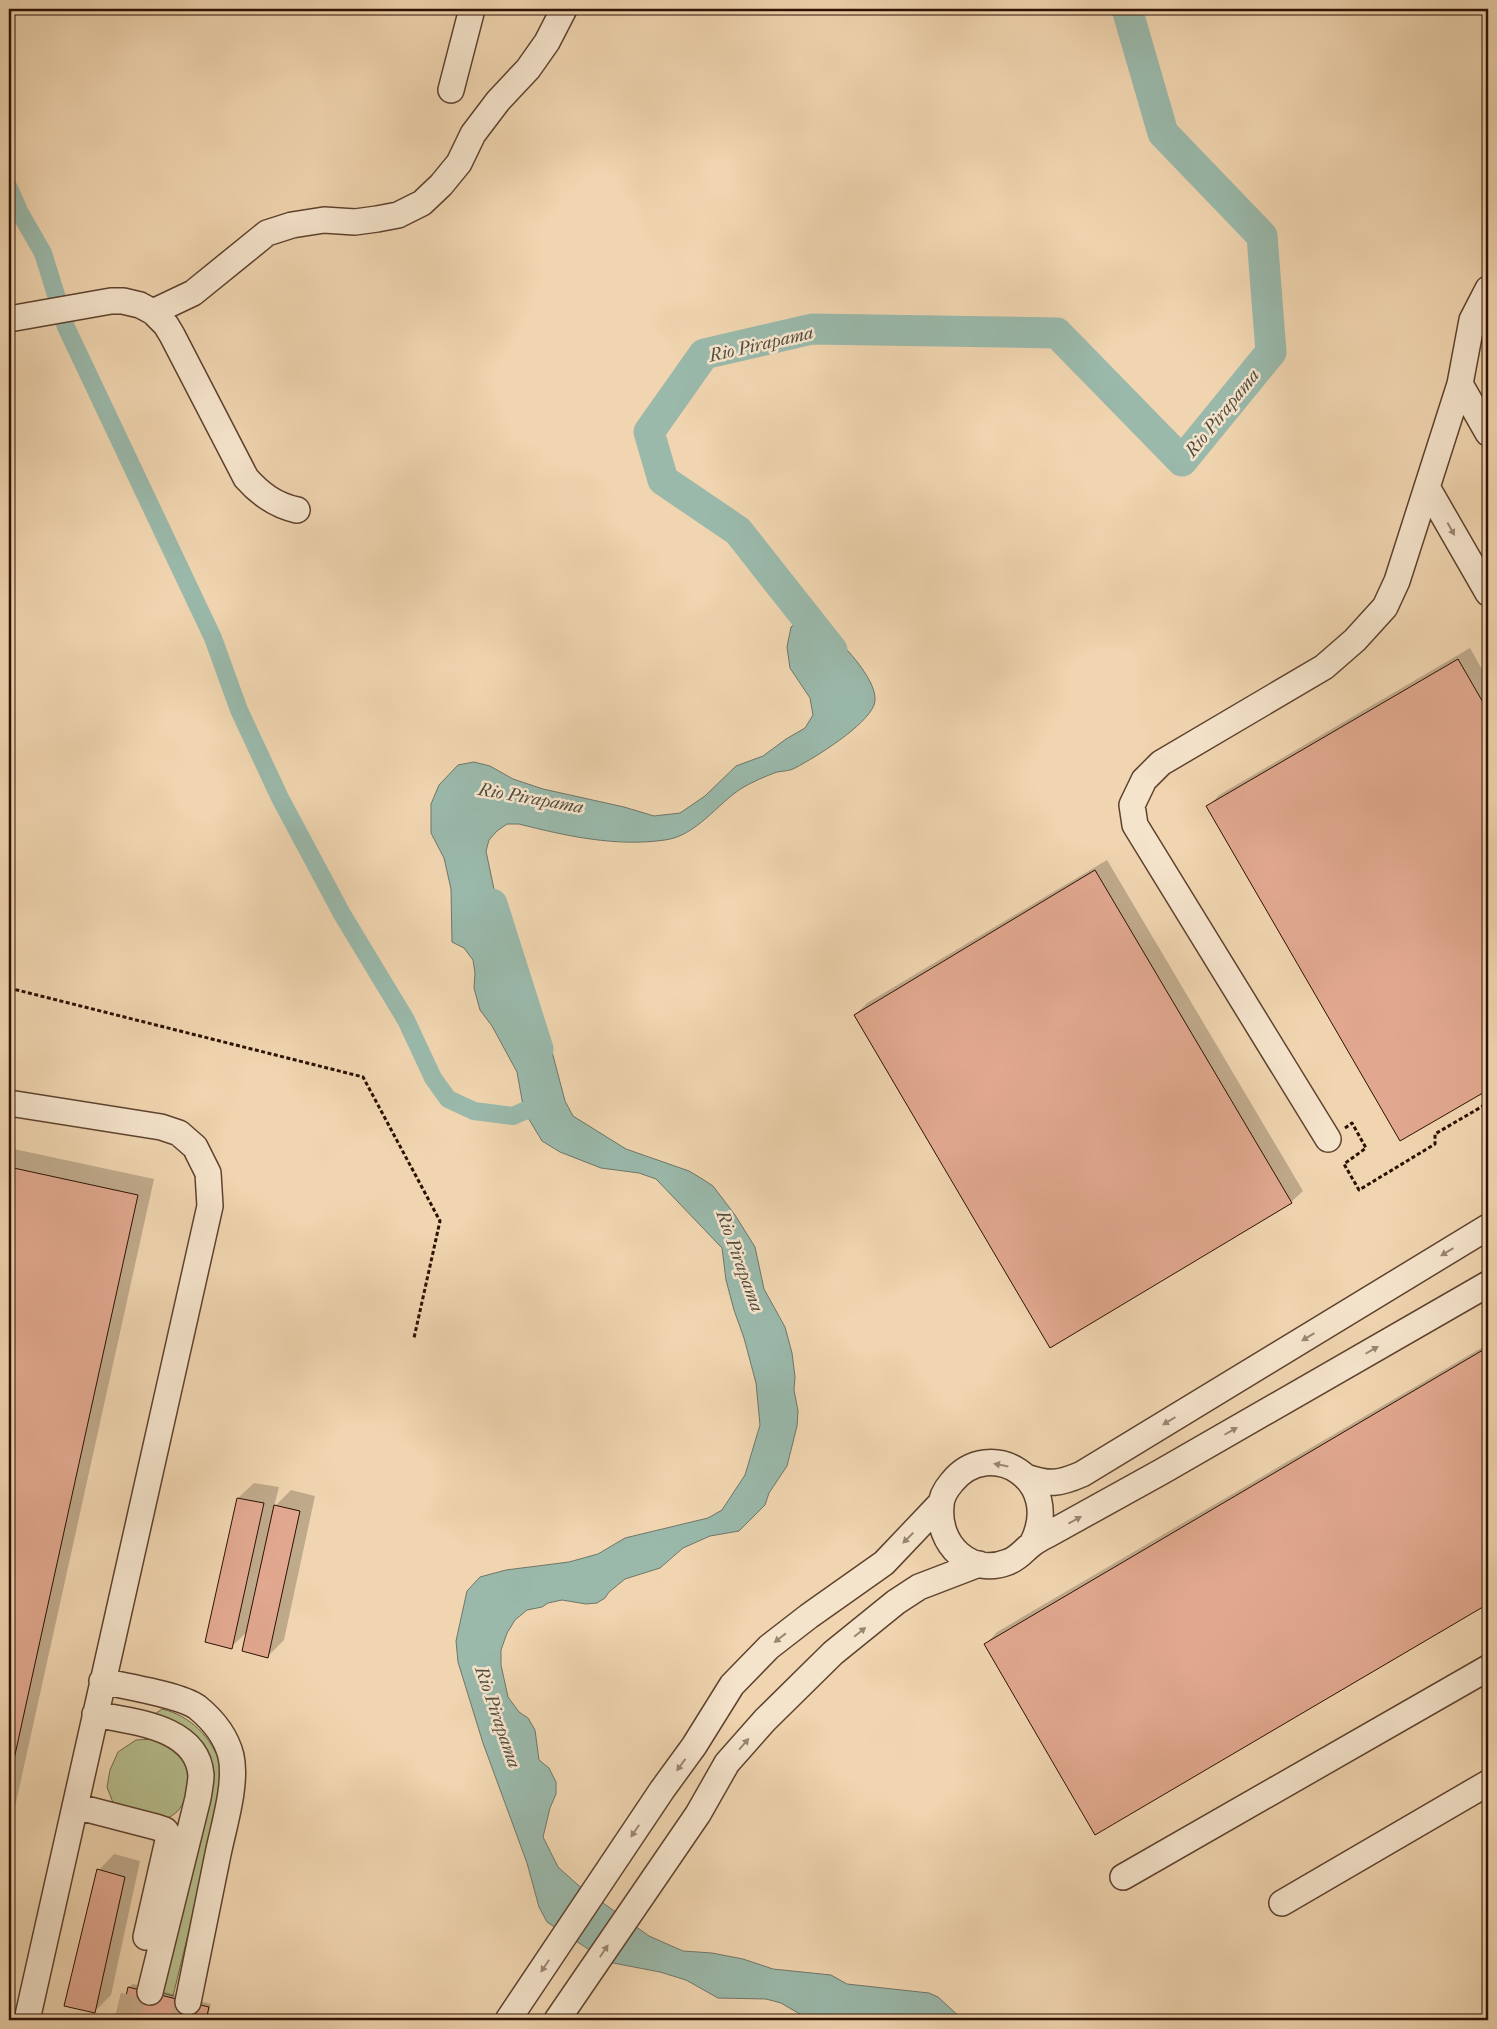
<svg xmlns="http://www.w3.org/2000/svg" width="1497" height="2029" viewBox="0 0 1497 2029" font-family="'IM FELL French Canon',serif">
<rect width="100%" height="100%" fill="#f0d5b0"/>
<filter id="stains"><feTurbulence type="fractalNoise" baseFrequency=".004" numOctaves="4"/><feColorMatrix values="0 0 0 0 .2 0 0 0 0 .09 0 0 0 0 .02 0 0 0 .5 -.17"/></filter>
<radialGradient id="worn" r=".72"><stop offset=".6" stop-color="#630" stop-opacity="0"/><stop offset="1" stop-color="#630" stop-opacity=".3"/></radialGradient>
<path fill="#b6be8d" stroke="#726848" d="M162 1709C189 1715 212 1737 220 1764 227 1789 211 1840 205 1865 194 1909 184 1952 173 1996L159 1992 207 1787 155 1719V1714Z
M155 1739C164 1743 175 1747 182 1756 194 1770 191 1793 180 1808 177 1813 170 1817 165 1820L115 1808 107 1787 110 1770 118 1752 136 1740Z"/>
<path fill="#9ab9ab" stroke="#6e7668" d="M805 616C813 622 823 626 830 633 844 645 882 685 874 705 866 726 816 757 795 768 790 771 783 771 777 772 766 776 752 782 742 788 717 804 696 836 665 840 616 847 566 836 519 824H507L497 831 489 840 486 851 499 913 507 930 503 963 508 989 514 999 538 1020 550 1044 565 1101 573 1116 626 1149 689 1171 704 1180 713 1186 735 1215 755 1247 764 1289 785 1327 792 1353 795 1377 794 1390 798 1411 797 1426 787 1466 769 1493 765 1505 739 1531 710 1536 683 1548 660 1568 625 1579 609 1592 605 1598 597 1603 586 1604 562 1600 548 1603 542 1607 527 1610 515 1620 507 1633 501 1650V1665L508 1697 519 1712 528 1718 535 1730 539 1760 549 1768 556 1782V1794L550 1808 543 1837 558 1867 578 1885 649 1936 683 1951 712 1953 743 1959 773 1969 831 1975 847 1984 929 1993 938 1997 963 2020H810L781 2003 766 1999 718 1998 686 1980 660 1972 608 1962 547 1922 539 1907 527 1863 483 1743 458 1662 456 1641 467 1591 480 1577 506 1570 569 1562 598 1554 625 1538 708 1518 722 1510 745 1475 760 1425 756 1383 744 1338 734 1310 726 1280 722 1248 656 1179 639 1173 601 1168 560 1152 542 1141 524 1111 517 1072 492 1026 480 1010 474 988 475 973 473 960 464 948 452 942 451 889 444 858 431 833V804L439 785 458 765 474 762 490 766 513 779 543 789 624 807 654 816 680 813 705 796 736 766 763 756 786 739 805 728 813 715 810 698 790 668 787 647 791 627Z"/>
<path fill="#0003" d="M1470 648 1488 680V1088L1401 1140 1208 807 1219 795Z
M1107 860 1303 1191 1291 1202 855 1015 867 1003Z
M9 1148 154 1179 9 1834Z
M1488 1344V1603L1096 1834 986 1644 997 1632Z
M254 1483 279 1487 274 1507 291 1490 315 1496 284 1640 268 1656 248 1631 231 1647 238 1498Z
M114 1854 140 1861 111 1995 95 2011 99 1870Z
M133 1984 211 2004 207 2020H135L123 2018 129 1987Z"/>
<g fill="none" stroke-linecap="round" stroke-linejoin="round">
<path stroke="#9ab9ab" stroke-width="18" d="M9 188 20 213 43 253 66 327 213 638 239 710 280 798 342 914 406 1020 433 1078 448 1099 474 1111 513 1116 524 1111 547 1108"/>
<path stroke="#9ab9ab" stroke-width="31" d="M832 650 738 531 663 480 649 432 704 354 812 329 1057 333 1182 461 1271 352 1262 236 1163 133 1127 9
M492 904 538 1049"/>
</g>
<path fill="#e1a88f" stroke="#2d1103" d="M1458 659 1488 711V1090L1400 1141 1206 806Z
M1095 870 1292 1203 1050 1348 854 1015Z
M9 1167 138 1195 9 1782Z
M1488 1347V1604L1095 1835 984 1644Z
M237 1498 264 1503 232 1649 205 1642Z
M274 1505 300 1511 268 1658 242 1651Z
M97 1869 125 1877 95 2013 64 2006Z
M128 1987 209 2007 206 2020H128L121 2019Z"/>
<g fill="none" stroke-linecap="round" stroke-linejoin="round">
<path stroke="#c9ae8d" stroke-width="25" stroke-dasharray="25 12" stroke-linecap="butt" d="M127 2020 135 1988
M183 2020 188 2002"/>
<g stroke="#5e422e" stroke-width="28">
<path id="minor" d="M451 90 472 9
M153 312 193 293 267 233 292 225 324 220 355 222 377 219 398 215 422 203 441 185 459 163 473 134 498 101 528 69 547 42 564 9
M9 319 111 301H123L140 305 153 312 166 325 172 335 246 478C260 494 275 505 297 510
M1460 384 1488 433
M1427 487 1488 593
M9 1103 161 1127 179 1133 195 1147 208 1173 210 1206 27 2020
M1328 1139 1135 825 1132 805 1144 780 1161 763 1324 667 1355 640 1385 607 1397 581 1460 384 1472 320 1488 289
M1026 1477C1050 1485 1059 1484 1082 1474L1488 1227
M1032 1544C1065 1480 990 1435 952 1482 946 1489 941 1497 941 1506 937 1544 970 1577 1008 1562 1019 1558 1024 1550 1032 1544 1037 1540 1043 1537 1049 1534L1161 1472 1488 1284
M102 1681C124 1686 181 1695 197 1707 213 1720 226 1736 231 1756 237 1784 224 1825 218 1854 208 1903 198 1952 188 2002
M95 1714C132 1722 197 1726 201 1775 201 1782 199 1791 198 1798L150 1992
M75 1806 156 1827 165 1830 169 1836 146 1937
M1123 1877 1488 1668
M1282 1903 1488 1783
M508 2020 662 1790 694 1746 732 1685 769 1647 809 1616 884 1563 941 1503
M557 2020 698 1814 727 1763 765 1720 833 1653 896 1602 919 1587 979 1564"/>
</g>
<path stroke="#2d1103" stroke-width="3" stroke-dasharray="4 2.5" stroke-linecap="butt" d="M9 988 363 1077 440 1221 414 1338
M1345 1128 1352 1123 1366 1148 1344 1164 1359 1190 1435 1144V1134L1488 1103"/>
<use href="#minor" stroke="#f5e4cc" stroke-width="25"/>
</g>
<defs><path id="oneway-solid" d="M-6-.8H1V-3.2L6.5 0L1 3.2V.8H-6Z" transform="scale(1.25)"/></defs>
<g fill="#9b8572">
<use href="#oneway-solid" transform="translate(1451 529) rotate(61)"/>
<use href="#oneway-solid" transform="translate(1447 1252) rotate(149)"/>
<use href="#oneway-solid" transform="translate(1308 1337) rotate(149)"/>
<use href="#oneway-solid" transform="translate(1372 1350) rotate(-30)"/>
<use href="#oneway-solid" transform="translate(1169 1421) rotate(149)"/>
<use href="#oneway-solid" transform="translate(1231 1431) rotate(-30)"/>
<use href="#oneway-solid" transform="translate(1001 1465) rotate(-169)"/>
<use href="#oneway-solid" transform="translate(1075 1520) rotate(-29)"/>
<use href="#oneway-solid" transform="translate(908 1538) rotate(135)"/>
<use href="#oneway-solid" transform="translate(860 1632) rotate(-39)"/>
<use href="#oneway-solid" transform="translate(780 1638) rotate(142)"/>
<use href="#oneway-solid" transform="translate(744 1744) rotate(-49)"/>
<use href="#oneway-solid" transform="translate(681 1765) rotate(126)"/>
<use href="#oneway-solid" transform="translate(635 1831) rotate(124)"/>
<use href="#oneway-solid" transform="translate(604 1951) rotate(-56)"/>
<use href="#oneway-solid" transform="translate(545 1966) rotate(124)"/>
</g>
<g text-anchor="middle" stroke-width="5" stroke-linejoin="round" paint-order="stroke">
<g font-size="18" font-style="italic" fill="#534c3e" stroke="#f5e4cc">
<text transform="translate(761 344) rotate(-13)" y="6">Rio Pirapama</text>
<text transform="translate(1222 413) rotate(-51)" y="6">Rio Pirapama</text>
<text transform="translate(531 798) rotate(10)" y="6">Rio Pirapama</text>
<text transform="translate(740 1261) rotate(70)" y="6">Rio Pirapama</text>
<text transform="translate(498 1717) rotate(71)" y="6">Rio Pirapama</text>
</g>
</g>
<rect width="1497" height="2029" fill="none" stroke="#f0d5b0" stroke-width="30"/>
<rect x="10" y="10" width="1477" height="2009" fill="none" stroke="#2d1103" stroke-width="2.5"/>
<rect x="15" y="15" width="1467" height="1999" fill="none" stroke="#2d1103"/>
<rect width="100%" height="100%" filter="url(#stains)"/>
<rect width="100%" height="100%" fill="url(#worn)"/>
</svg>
